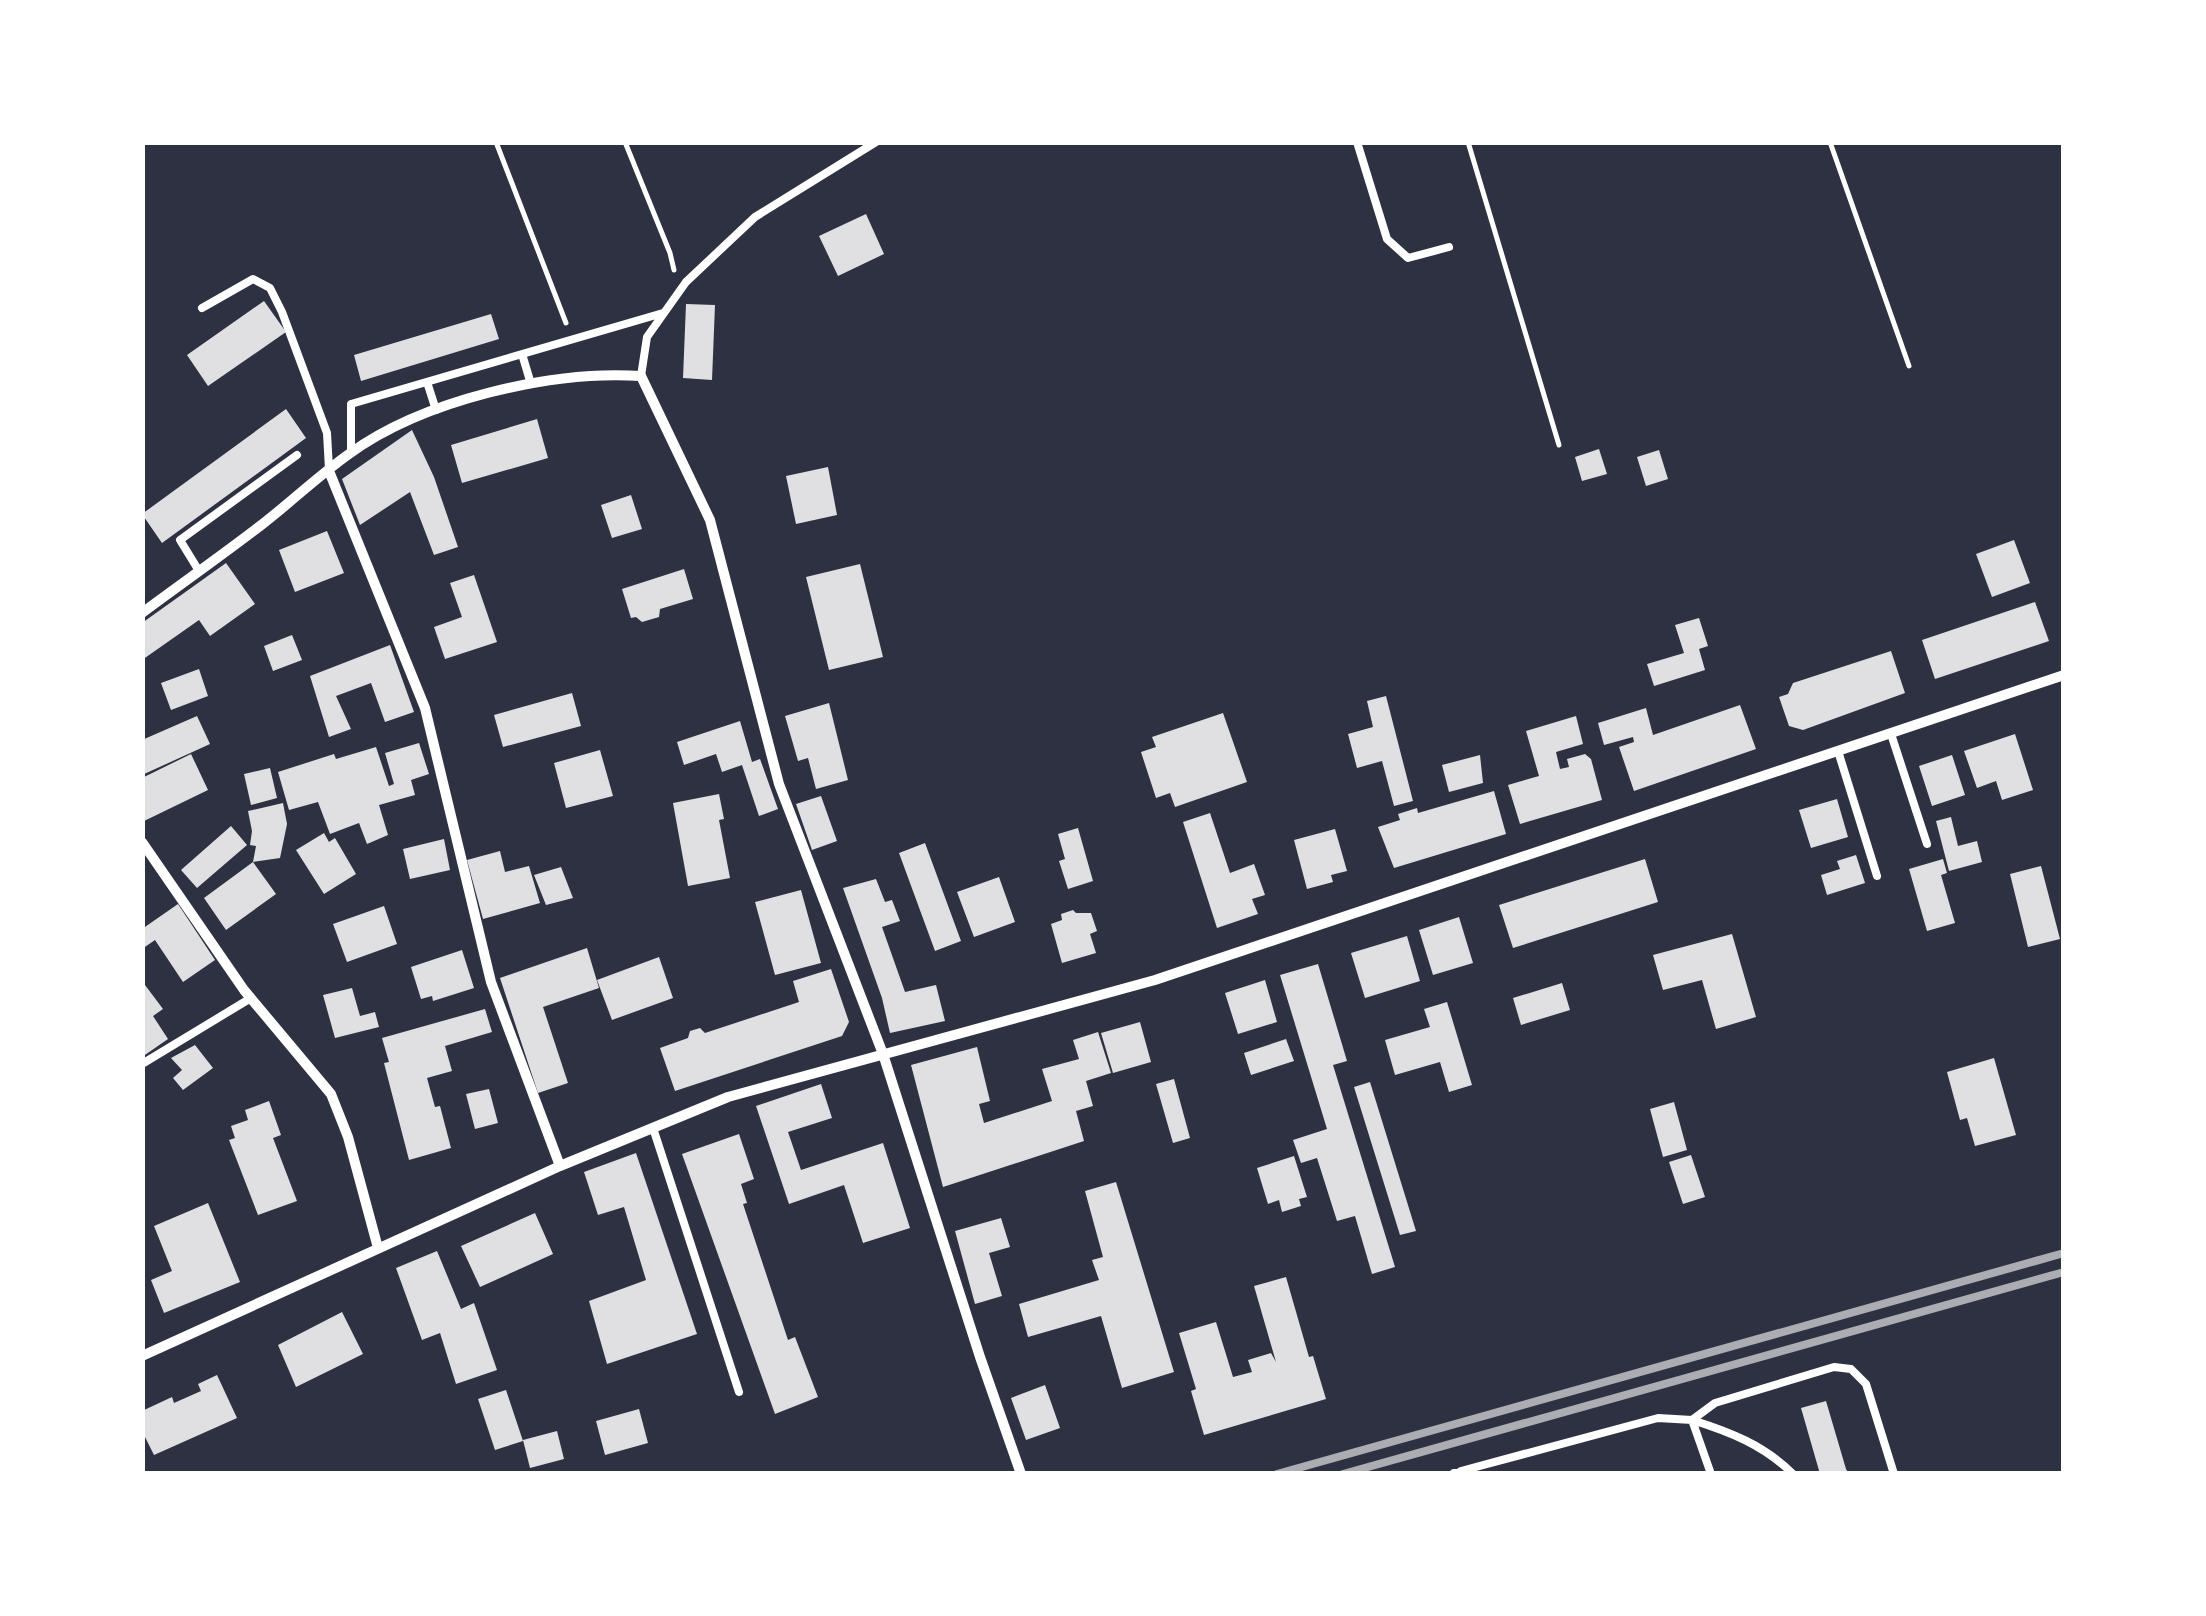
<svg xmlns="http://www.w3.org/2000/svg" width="2206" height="1616" viewBox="0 0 2206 1616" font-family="'Fira Sans',sans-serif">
<rect width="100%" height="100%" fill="#2d3142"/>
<path fill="#e0e0e3" d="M866 214 884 254 838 276 819 236Z
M264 301 286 332 208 386 187 355Z
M686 304 715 305 712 380 683 378Z
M491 314 499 339 361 381 354 355Z
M286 409 306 438 162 543 142 514Z
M537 419 548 458 462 483 451 445Z
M412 430 434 477 458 547 434 555 410 492 360 525 342 479Z
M1599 449 1607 474 1582 481 1575 457Z
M1659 450 1668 479 1646 486 1637 457Z
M828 467 837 515 796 524 786 476Z
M631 495 642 529 612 538 601 505Z
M327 531 344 573 295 592 279 550Z
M2014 540 2030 583 1992 597 1976 554Z
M226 563 255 604 210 636 199 620 142 660V623Z
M860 564 883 657 829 670 806 577Z
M684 569 693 599 660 609 659 617 642 622 636 617 631 618 622 589Z
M474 575 497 642 445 659 434 627 462 617 450 583Z
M2035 602 2049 641 1935 679 1922 640Z
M1699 618 1708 646 1699 649 1705 670 1654 686 1647 664 1684 653 1675 625Z
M292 635 302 660 273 671 264 646Z
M390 645 414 712 385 722 371 683 336 696 351 729 329 737 310 676Z
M1891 651 1905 693 1803 730 1789 726 1779 697 1788 694 1793 683Z
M199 669 208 696 171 710 161 683Z
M572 693 581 726 503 747 494 715Z
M1386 696 1413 801 1394 806 1382 761 1357 768 1348 734 1373 727 1367 701Z
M829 703 848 780 816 789 808 758 798 761 785 716Z
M1740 705 1756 749 1634 791 1619 747 1634 742 1633 737 1604 745 1598 723 1646 708 1653 735Z
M1223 713 1247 782 1175 807 1170 793 1156 798 1141 752 1156 747 1152 737Z
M197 716 210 744 142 775V740Z
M1576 716 1583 744 1556 752 1560 769 1569 767 1567 759 1585 754 1591 759 1602 800 1520 824 1508 785 1539 776 1526 731Z
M740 721 752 762 760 759 778 809 759 816 742 765 722 772 716 754 684 765 677 742Z
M2015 734 2033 790 2002 800 1996 781 1977 788 1964 751Z
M419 743 429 774 411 780 415 795 379 805 388 835 367 844 359 823 330 834 318 802 289 810 278 772 334 754 336 759 376 747 389 786 394 784 385 753Z
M600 750 613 796 566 808 554 763Z
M191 754 208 790 142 822V778Z
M1480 755 1483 783 1449 792 1442 765Z
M1952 755 1965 795 1932 806 1919 766Z
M270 768 277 798 251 805 244 774Z
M1494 791 1506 834 1394 868 1378 827 1400 820 1398 814 1417 808 1418 813Z
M719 794 724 819 719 820 730 878 688 886 673 803Z
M821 796 837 841 812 850 796 804Z
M1837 799 1848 837 1811 848 1799 810Z
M283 803 287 824 280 858 253 862 256 846 250 845 252 831 248 811Z
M1210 813 1230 873 1254 864 1265 895 1252 899 1258 914 1217 928 1183 822Z
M1951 817 1958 846 1977 841 1982 862 1949 871 1936 821Z
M231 826 247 845 197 888 181 870Z
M1078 828 1093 881 1068 889 1059 861 1065 859 1058 834Z
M1335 829 1347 871 1331 875 1333 882 1307 889 1294 840Z
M324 833 329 842 335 838 356 874 324 894 296 850Z
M444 839 450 870 410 879 403 849Z
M925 843 961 941 935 951 899 853Z
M500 851 505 872 529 866 540 903 483 919 467 860Z
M1856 855 1865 883 1827 895 1821 875 1840 869 1837 861Z
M1645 859 1658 902 1513 948 1499 905Z
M1943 859 1947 873 1941 875 1955 923 1927 931 1909 869Z
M253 862 276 894 226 930 204 898Z
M2041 866 2060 939 2028 947 2010 874Z
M561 867 573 898 546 905 534 875Z
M999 877 1015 922 974 937 957 892Z
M876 879 885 902 892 900 900 921 882 927 905 992 936 985 945 1021 890 1033 882 998 843 888Z
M801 890 821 963 775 975 755 902Z
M178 904 215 960 183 982 155 940 142 949V929Z
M384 906 397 944 347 962 333 924Z
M1073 910 1076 913H1091L1097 931 1090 934 1096 953 1062 963 1051 924 1062 920 1061 914Z
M1459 917 1473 963 1433 975 1419 930Z
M1732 934 1756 1017 1716 1029 1702 980 1663 990 1653 955Z
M1407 936 1420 981 1365 998 1351 953Z
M587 948 599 988 543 1007 568 1083 538 1093 500 978Z
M462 950 474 988 433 1001 432 996 421 999 411 967Z
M659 957 673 998 612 1020 597 980Z
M1318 964 1347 1061 1333 1065 1395 1267 1372 1274 1355 1216 1337 1221 1317 1158 1301 1163 1293 1140 1327 1129 1280 975Z
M831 969 849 1022 842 1036 675 1091 660 1048 688 1038 690 1031 700 1028 705 1033 799 1002 793 981Z
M1265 980 1277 1022 1238 1034 1225 993Z
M142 981 163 1009 153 1016 168 1039 142 1057Z
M1562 983 1570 1010 1521 1025 1513 998Z
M352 988 360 1016 375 1012 379 1027 335 1038 323 995Z
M1447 1002 1472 1085 1449 1092 1440 1062 1395 1075 1385 1040 1430 1027 1424 1009Z
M485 1009 492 1032 445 1046 452 1071 427 1078 435 1107 440 1106 451 1148 409 1160 384 1063 389 1062 382 1038Z
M1140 1022 1151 1062 1113 1073 1101 1033Z
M1098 1032 1111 1073 1086 1081 1093 1106 1076 1111 1084 1141 943 1187 911 1065 977 1047 990 1101 979 1104 984 1123 1052 1101 1042 1069 1079 1059 1073 1040Z
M1286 1039 1294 1061 1251 1075 1244 1053Z
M195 1045 213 1068 183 1090 173 1078 182 1070 171 1058Z
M1994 1058 2016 1135 1975 1146 1967 1118 1960 1120 1947 1072Z
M1174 1079 1190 1138 1173 1143 1156 1084Z
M1370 1082 1416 1231 1400 1235 1354 1087Z
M821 1084 832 1118 788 1132 801 1170 883 1143 910 1228 863 1243 844 1185 789 1204 756 1106Z
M489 1089 498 1123 475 1129 466 1094Z
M269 1101 281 1135 273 1138 297 1201 258 1215 229 1140 235 1138 231 1126 248 1120 245 1110Z
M1674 1102 1687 1150 1663 1157 1650 1109Z
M739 1134 754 1179 741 1184 747 1203 743 1204 788 1340 795 1337 818 1397 775 1414 682 1154Z
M636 1153 697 1334 607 1364 589 1301 646 1280 624 1207 598 1215 584 1172Z
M1691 1155 1705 1197 1683 1204 1669 1162Z
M1294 1156 1307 1197 1299 1199 1301 1206 1282 1212 1279 1200 1268 1204 1257 1168Z
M1116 1182 1174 1372 1122 1388 1101 1316 1028 1337 1019 1304 1099 1280 1092 1260 1103 1257 1085 1191Z
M208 1203 240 1282 164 1313 151 1280 172 1271 154 1226Z
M535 1213 553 1254 480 1287 461 1246Z
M1001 1218 1010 1247 989 1253 1002 1296 975 1304 955 1231Z
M437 1251 461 1309 474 1303 497 1370 456 1384 440 1333 422 1340 396 1268Z
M1286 1277 1309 1357 1313 1356 1326 1399 1204 1435 1191 1391 1196 1389 1179 1333 1216 1322 1233 1377 1252 1372 1248 1360 1271 1353 1276 1362 1254 1286Z
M342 1312 363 1354 296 1387 278 1345Z
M217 1375 237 1418 154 1455 142 1431V1411L172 1397 174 1403 201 1391 198 1384Z
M1045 1385 1060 1428 1026 1440 1011 1398Z
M506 1390 523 1441 495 1450 478 1399Z
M1826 1401 1846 1469 1849 1474H1820L1801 1408Z
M639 1409 648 1443 605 1455 596 1421Z
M557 1431 564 1459 530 1468 523 1440Z"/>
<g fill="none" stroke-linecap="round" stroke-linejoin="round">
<path stroke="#fff" stroke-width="5" d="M496 142 566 323
M625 142 670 253 674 270
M1468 142 1559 445
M1830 142 1909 366"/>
<path stroke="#fff" stroke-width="8" d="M1357 142 1387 239 1408 258 1449 247
M202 308 253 279 270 288 282 312 327 433 329 469
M522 354 531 384
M641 376 647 337 686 282 755 217 876 142
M427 382 436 410
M351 452V404L663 313
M199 571 180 540 297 455
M1891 734 1927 844
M1838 751 1877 876
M142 1064 251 998
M653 1128 739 1392
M1461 1471 1658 1418 1692 1420 1715 1403 1834 1367 1851 1369 1866 1384 1894 1474
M1711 1474 1692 1420C1730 1432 1764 1445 1793 1474"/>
<path stroke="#fff" stroke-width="10" d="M329 471 425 708 491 982 560 1166
M142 613C181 584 221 556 260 526 290 503 318 476 349 454 423 400 552 370 641 376L710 520 779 784 883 1054 980 1357 1021 1474
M142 842 244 990 331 1094 348 1137 378 1248
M142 1356 560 1166 728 1097 1155 980 2064 675
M1454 1474H1461"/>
<path stroke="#abadb3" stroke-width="8" d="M1277 1474 2064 1253
M1343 1474 2064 1272"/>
</g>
<rect width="2206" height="1616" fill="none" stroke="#ffffff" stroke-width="290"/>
</svg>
